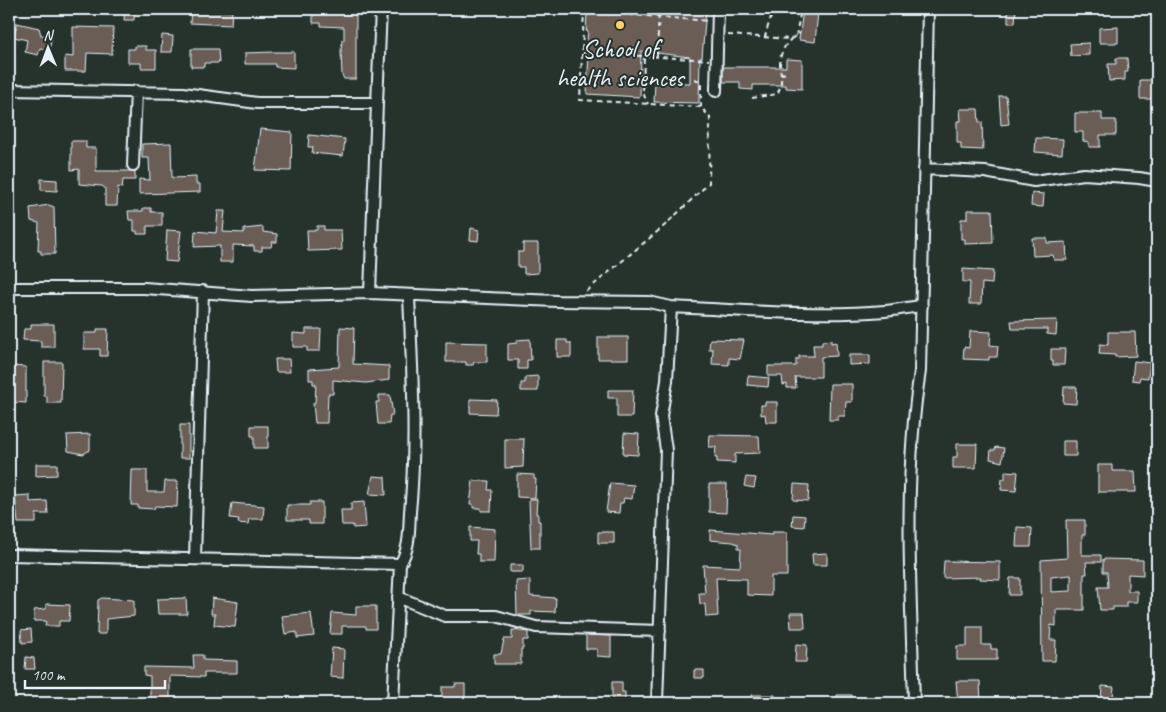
<svg xmlns="http://www.w3.org/2000/svg" width="1166" height="712" viewBox="0 0 1166 712" font-family="Caveat,sans-serif">
<rect width="100%" height="100%" fill="#26332d"/>
<filter id="ink" filterUnits="userSpaceOnUse"><feTurbulence type="fractalNoise" baseFrequency=".02" numOctaves="2"/><feDisplacementMap in="SourceGraphic" scale="10" xChannelSelector="R" yChannelSelector="G"/><feConvolveMatrix kernelMatrix="1 2 1 2 8 2 1 2 1" color-interpolation-filters="sRGB"/></filter>
<g filter="url(#ink)">
<path fill="#695d57" stroke="#e8f1f8" fill-rule="evenodd" d="M125 9H134V20H124Z
M191 9 232 11 231 25 190 23Z
M318 9 356 10V79H344L342 75 341 51 342 40H344V27L321 26V23H313V11Z
M593 9H706L702 58H700L699 103 654 102 655 82 690 83V57L641 51 640 97 587 94 589 50 586 49 588 31H586L587 14H592Z
M1008 9H1016L1015 23H1008Z
M803 10 818 12 815 42 799 40Z
M17 23 39 28 41 35 52 37 49 50 40 48 38 55 25 52 27 40 14 37Z
M73 27 113 28 112 54 87 53 86 71H65V56L73 57Z
M1118 27V43H1099V28Z
M162 35 173 36 172 52H161Z
M1089 43V55L1071 56 1070 44Z
M135 46H146V50H156V68H141V63H128V49H135Z
M191 49H218L219 63H204V67H191Z
M275 52H294V68L275 67V64H245V53Z
M1116 58H1127L1128 72H1125V80L1109 81 1108 64H1116Z
M786 59 802 60V89L786 88V85H753V90L740 89V82H723V67H786Z
M1140 80H1153V99H1140Z
M999 96H1006L1009 124 1001 125Z
M960 109H978L979 122H982L983 150 961 149V143H957V121H961Z
M1075 113H1102V120H1116V135H1100V147H1089V142L1083 141V132H1075Z
M260 129 292 132 291 171 255 170Z
M309 135 345 139 343 156 312 153 313 147H308Z
M1036 138 1063 139 1062 154 1035 152Z
M71 141H86V148H96V171H135V180H123L122 188 118 187 117 206H105V188L102 186 79 184V169L71 170Z
M171 143 172 178 196 177V184H200V192L139 194V179L150 180 149 158H142V144Z
M41 179 57 180V191L41 190Z
M1032 193 1044 194 1043 207 1031 206Z
M49 205 54 207 55 254H41V251H38L39 223 31 221 30 208Z
M143 208H151V212H162V226H147V234H137V231H134V220H129L128 211H143Z
M967 210H992L993 243 965 244V239H961V219H967Z
M218 211H225L223 232 244 233V229L263 227V232L277 234V242H272L271 247H262V251H254V246L233 245V262H220V246L194 247 195 231 216 233Z
M317 226H324V230H341L342 250 308 251 307 230H317Z
M471 228 479 230 478 241 470 240Z
M167 230 181 231 177 262 165 261Z
M1032 238H1047V243L1066 242 1067 260H1054L1053 255 1033 256Z
M523 243H538V273L524 274V267H518V252H523Z
M963 269 993 271 992 284 982 283 981 304H969L970 282H963Z
M1057 320 1056 335 1047 334V329H1012L1011 321Z
M31 324H54V347H41V341L23 340 24 329H31Z
M340 327 354 328 353 364 389 366V380L366 383 333 380V394H328L327 423H315L313 403H315L316 384H313V380H309V369L339 367Z
M97 329H108L107 356H100V349H84V333H97Z
M306 329H321L320 351H307V347H293V333L306 334Z
M970 331 991 332 990 345 998 346 997 357H989V360L963 359 964 347 969 348Z
M1108 332H1135L1136 356 1115 357V355L1099 354 1100 344 1108 345Z
M598 337H628V359H598Z
M530 339 531 360H527V369H518V360H508V344L517 343V340Z
M710 339 744 340 740 359 729 358V365L712 364 713 349H709Z
M557 340H567V343H571V357H557Z
M831 340V343L836 342 837 356 821 357V377H795L796 388H787V384L783 385 782 376H768V366H796V359H799V356H814L813 345H822V341Z
M446 342 487 343V362H474L473 365H466V362H446Z
M1051 349H1065L1064 365H1053V361H1051Z
M849 355H870V364L849 365Z
M275 359H289L290 372H276Z
M1134 361 1150 363 1148 378 1140 377 1139 381 1132 380Z
M44 362H62L61 403H47V396H44Z
M12 366 26 367V403L11 402Z
M538 376V391H521V383H525V377Z
M748 376 769 378 768 387 747 385Z
M830 384H852V402H846L845 416H838V420H829Z
M1064 387H1077L1076 404 1063 403Z
M608 390H633L632 417H617V398H608Z
M379 395H390L393 415H390L389 424H378L376 402H379Z
M470 399 497 400 496 414 470 413Z
M765 402H777V422H766L765 414 761 415V405H765Z
M180 425H189V458H180Z
M251 426H268V448H254V436H251Z
M624 433 639 434 638 455 623 454Z
M90 434V450L83 454 68 451 67 435Z
M710 435 759 436 760 453 735 454V463L717 462V458H715L716 447H709Z
M505 439H524L523 467 505 468Z
M1063 441H1076V456H1063Z
M957 444H977L976 468H953V457H957Z
M996 447 1004 448 1002 462 990 459 991 450H995Z
M36 464H57V475L36 476Z
M1098 465H1112V471H1135L1136 492H1098Z
M132 470H147V492H164L165 481H178L177 507 155 506 154 509 138 508V505H131Z
M1005 471 1018 472 1016 491 1001 490 1002 479H1005Z
M517 474 534 475V479H536L535 498 517 497Z
M373 476 385 477 386 495 369 494Z
M746 477 756 478 754 488 744 486Z
M473 481H489L488 490H492L491 511H481V508H473V504H470Z
M610 483 634 485 632 499 624 498 623 503H620L619 513 606 512Z
M709 484H727L726 513 709 512Z
M794 484 809 485 808 501 793 500Z
M30 495V502L47 501 48 514H36V523H18L15 496Z
M529 499H537L536 514H538V521H540V548H531Z
M310 502H322V524H309V520H287V505H310Z
M364 502 366 527 353 528V525H342L341 510H351V503Z
M232 503 264 506 263 519H249L248 524 238 523 239 519 230 518Z
M793 515 805 516 804 527 792 526Z
M1066 520H1085V535H1082V555H1101V562H1086L1087 574H1084V610H1056V626L1051 625 1050 640H1056L1055 661H1042L1041 560 1067 558ZM1071 575V591L1051 592V577Z
M470 527 495 529 494 562H479V554H476L477 541H470Z
M1017 527 1032 528 1031 547H1016Z
M710 530 772 535V532H787V576H771V596L747 595V579L716 578 718 616 706 617 705 604H700L699 593H705L703 565 740 567 741 549H738V544L733 542 710 540Z
M598 532H614V543H598Z
M827 553V565H813L812 554Z
M1103 559 1143 560V575L1128 574V591H1137V602H1126V607H1113V610H1100L1098 587H1108L1107 572H1103Z
M944 561 1000 562V580L980 579 981 577 943 578Z
M510 565H523V572H510Z
M1010 578H1020V595H1009Z
M530 580V596L556 598 555 612 531 611V615H517L516 581Z
M102 598 134 600V616L106 619V634H97L98 600Z
M186 598 187 614H158L157 599Z
M212 598 238 602 235 627 214 625 215 614H211Z
M46 604 70 605 69 621H59V626H45L46 621H34V610L46 609Z
M356 606H376V629H366V626H342V634H330L332 613 356 615Z
M311 613 314 636 297 638V632L285 634 282 616Z
M790 613H804L805 628H791Z
M967 627H982V645H991V649H997V660H957V646H967Z
M31 629 32 642 22 643 21 630Z
M512 630 528 632V640H523V649H521V664H494V654H501L504 639H512Z
M586 635 611 636V657L597 656V649H586Z
M796 644 807 645 806 662H795Z
M332 648 344 649 343 678 330 677Z
M193 655H203V660L237 661V673H204V677L170 676V700H158V703H150V676L144 675V667L194 668Z
M26 657 34 658 35 669H25Z
M694 670H704V678H694Z
M956 681H980L981 703H958Z
M612 682H622V692H625V703H612Z
M455 684H465V701L442 703V687H455Z
M1102 686 1114 687 1113 696 1138 698V703H1101Z
M752 695H775V703L752 702Z
M837 695H852V703H837Z"/>
<g fill="none" stroke-linecap="round" stroke-linejoin="round">
<g stroke="#e8f1f8" stroke-width="14">
<path id="minor" d="M716 86V91L718 9
M9 90 183 93 257 103H377L381 9
M133 165 136 91
M924 169 985 172 1034 181 1084 174 1139 178 1157 181
M9 288H144L252 296 370 293 557 301 649 302 671 307C741 310 814 317 885 311 897 310 909 307 922 306
M370 293 377 103
M9 555 400 564 393 703
M195 559 203 291
M400 564C410 548 409 530 410 512 417 440 412 368 409 296
M398 597 445 616H496L536 627 660 631
M657 703 666 450 661 416 667 381 671 307
M914 703C911 593 903 481 920 371L928 9"/>
</g>
<path stroke="#e8f1f8" stroke-width="2" stroke-dasharray="5 4" stroke-linecap="butt" d="M584 9 580 100 701 107 710 118 709 183 663 227 585 292
M801 9H810
M584 11 709 21
M728 35 791 39 800 33
M796 36 801 9
M765 38C766 29 773 15 772 9
M583 53 644 56 643 93 648 104
M644 56 709 60
M657 56 659 9
M780 73 786 74
M695 79 701 82V107
M752 98 777 94C789 74 769 62 791 39"/>
<use href="#minor" stroke="#26332d" stroke-width="10"/>
</g>
</g>
<circle fill="#ffd166" stroke="#26332d" stroke-width="2" cx="620" cy="25" r="5"/>
<g text-anchor="middle" stroke-width="4" stroke-linejoin="round" paint-order="stroke">
<g font-size="25" fill="#e8f1f8" stroke="#26332d">
<text x="620" y="57">School of<tspan x="620" dy="29">health sciences</tspan></text>
</g>
</g>
<rect width="1166" height="712" fill="none" stroke="#26332d" stroke-width="30"/>
<rect x="15" y="15" width="1136" height="682" fill="none" stroke="#e8f1f8" stroke-width="2" filter="url(#ink)"/>
<g transform="translate(48 48) rotate(359)" stroke="#26332d" stroke-width="4" paint-order="stroke">
<path d="M0-4L9 19L0 12L-9 19Z" fill="#e8f1f8"/>
<text y="-8" font-size="14" font-weight="bold" text-anchor="middle" fill="#e8f1f8">N</text>
</g>
<path d="M25 680v8h140v-8" fill="none" stroke="#e8f1f8" stroke-width="2.5"/>
<text x="32" y="680" font-size="15" fill="#e8f1f8" stroke="#26332d" stroke-width="4" paint-order="stroke">100 m</text>
</svg>
